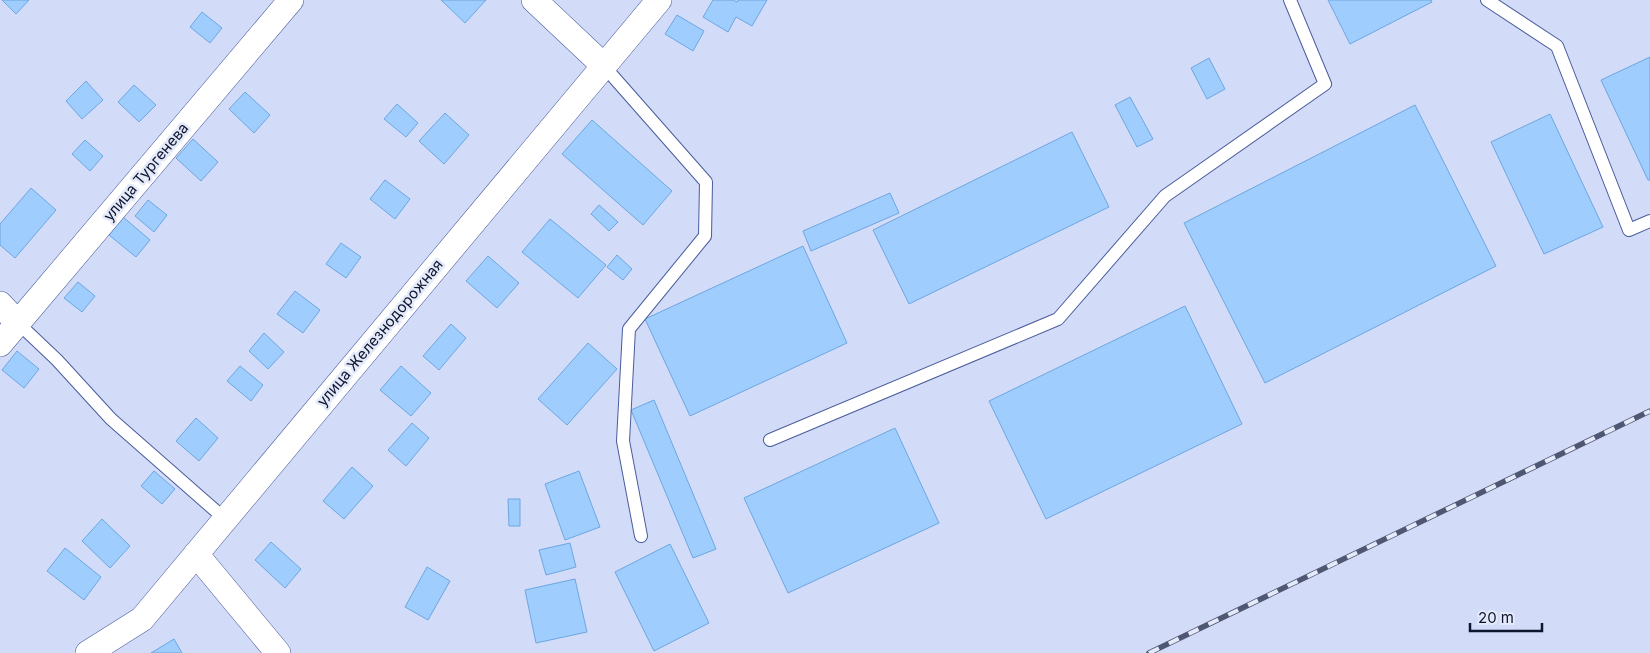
<svg xmlns="http://www.w3.org/2000/svg" width="1650" height="653" viewBox="0 0 1650 653" font-family="Inter,sans-serif">
<rect width="100%" height="100%" fill="#d2dcf9"/>
<path fill="#9fcdfd" stroke="#6da6e0" d="M2 0H29L16 14Z
M441 0H486L465 23Z
M713 0H733L737 2 738 0H767L752 26 736 17 728 32 703 17Z
M1328 0H1431L1432 2 1350 44Z
M202 12 222 28 210 43 190 27Z
M677 15 704 31 693 51 665 34Z
M1650 57V180H1648L1601 80Z
M1209 58 1225 89 1207 99 1191 68Z
M86 81 103 100 82 119 66 101Z
M134 85 156 105 139 122 118 102Z
M245 92 270 115 254 133 229 109Z
M1130 97 1153 139 1137 147 1115 105Z
M397 104 418 123 406 137 384 119Z
M1415 105 1496 266 1265 383 1184 223Z
M445 113 469 135 444 164 419 141Z
M1550 114 1603 227 1544 254 1491 142Z
M592 120 672 191 643 225 562 154Z
M1072 132 1109 207 909 304 873 230Z
M193 139 218 162 201 181 176 158Z
M85 140 103 156 90 171 72 154Z
M385 180 410 199 395 219 370 199Z
M31 188 56 210 15 258 0 245V224Z
M890 193 899 213 811 251 803 231Z
M148 200 167 215 154 232 135 216Z
M599 205 618 222 609 231 591 214Z
M123 217 150 240 136 257 109 235Z
M550 219 606 265 578 298 522 252Z
M341 243 361 257 346 278 326 264Z
M803 246 847 343 690 416 645 319Z
M617 255 632 269 623 280 607 267Z
M488 256 519 283 497 308 466 281Z
M78 282 95 296 82 312 64 298Z
M295 291 320 310 303 333 277 314Z
M1185 306 1242 424 1046 519 989 401Z
M451 324 466 338 439 370 423 356Z
M264 333 284 352 268 369 249 351Z
M588 343 617 369 567 425 538 399Z
M17 351 39 369 24 388 2 370Z
M240 366 263 385 251 401 227 381Z
M401 366 431 393 411 416 380 390Z
M654 400 716 549 693 558 631 410Z
M196 418 218 438 199 461 176 441Z
M412 423 429 438 406 466 388 450Z
M895 428 939 523 788 593 744 498Z
M352 467 373 486 344 519 323 501Z
M154 471 175 489 162 504 141 486Z
M579 471 600 527 565 540 545 484Z
M508 499H520V526H509Z
M102 519 130 546 110 568 82 541Z
M271 542 301 569 285 588 255 560Z
M570 543 576 567 546 575 539 550Z
M670 544 709 623 654 651 615 572Z
M65 548 101 577 84 600 47 571Z
M427 567 450 581 428 620 405 607Z
M575 579 587 632 536 643 525 590Z
M174 639 182 653H151Z"/>
<g fill="none" stroke-linecap="round" stroke-linejoin="round">
<g stroke="#4a5c9c" stroke-width="14">
<path id="service" d="M1487 0 1557 46 1629 230 1650 221
M603 65 706 182 705 236 629 329 623 441 641 536
M18 323 57 360 111 419 225 519
M770 440 1058 319 1165 196 1325 84 1290 0"/>
</g>
<g stroke="#4a5c9c" stroke-width="26">
<path id="minor" d="M534 0 603 65
M0 304 18 323
M0 344 291 0
M196 554 278 653
M88 653 142 619 659 0"/>
</g>
<use href="#service" stroke="#fff" stroke-width="12"/>
<use href="#minor" stroke="#fff" stroke-width="25"/>
<g stroke="#4f5772" stroke-width="5.5">
<path id="rail" d="M1149 653 1650 411"/>
</g>
<use href="#rail" stroke="#e4eaf9" stroke-width="4" stroke-dasharray="11" stroke-linecap="butt"/>
</g>
<g text-anchor="middle" stroke-width="5" stroke-linejoin="round" paint-order="stroke">
<g font-size="15" fill="#0e152f" stroke="#e4eaf9">
<text transform="translate(146 172) rotate(-50)" y="5">улица Тургенева</text>
<text transform="translate(380 333) rotate(-50)" y="5">улица Железнодорожная</text>
</g>
</g>
<path d="M1470 623v8h72v-8" fill="none" stroke="#0e152f" stroke-width="2.5"/>
<text x="1478" y="623" font-size="15" fill="#0e152f" stroke="#e4eaf9" stroke-width="4" paint-order="stroke">20 m</text>
</svg>
